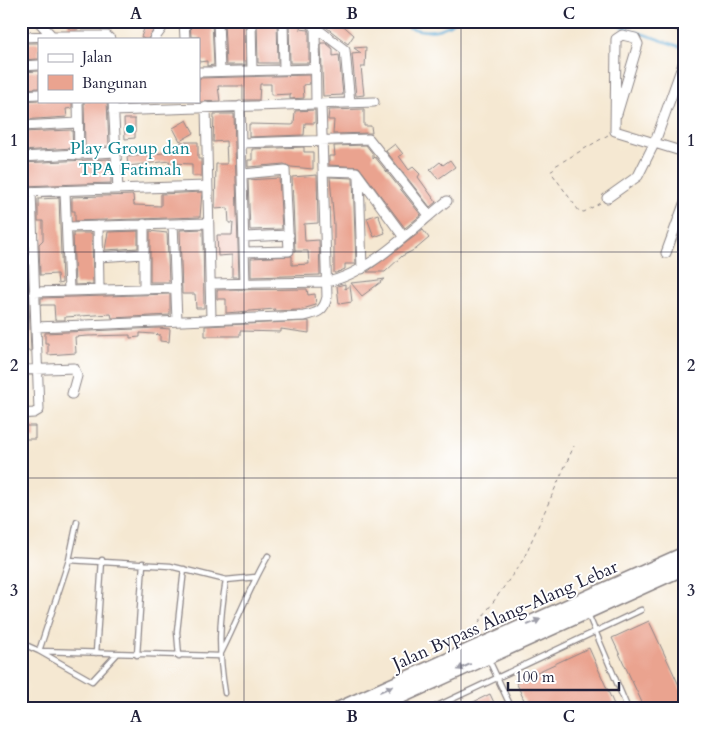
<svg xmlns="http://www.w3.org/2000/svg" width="705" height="730" viewBox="0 0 705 730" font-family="Cardo,serif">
<rect width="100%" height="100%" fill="#fff"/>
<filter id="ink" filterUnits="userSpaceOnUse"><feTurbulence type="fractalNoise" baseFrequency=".02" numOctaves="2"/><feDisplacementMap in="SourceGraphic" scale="10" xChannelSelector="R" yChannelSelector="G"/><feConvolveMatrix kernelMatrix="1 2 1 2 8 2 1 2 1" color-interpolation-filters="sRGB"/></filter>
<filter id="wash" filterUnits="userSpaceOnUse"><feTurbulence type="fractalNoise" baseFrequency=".0096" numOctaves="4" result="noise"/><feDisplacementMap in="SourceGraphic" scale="20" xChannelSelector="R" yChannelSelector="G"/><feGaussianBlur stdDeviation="1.12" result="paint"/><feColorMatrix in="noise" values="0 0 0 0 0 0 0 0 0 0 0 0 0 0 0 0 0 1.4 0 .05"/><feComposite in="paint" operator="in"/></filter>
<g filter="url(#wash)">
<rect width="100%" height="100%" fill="#f5e8d2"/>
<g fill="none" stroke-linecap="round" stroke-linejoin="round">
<path stroke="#5ba9d4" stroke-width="2.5" d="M394 21C415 32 435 36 456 21
M605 21 684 48"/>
</g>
<g id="blocks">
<path fill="#eaa38f" d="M68 21H79L78 29 68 28Z
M147 21H159L148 39H144L141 37Z
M190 21H212L214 65 207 66V61L199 62V37H191Z
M224 21H245L246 65H226Z
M257 21H277L278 63H258Z
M289 21 301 22 300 29 309 30V63H290Z
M318 21H338L354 35 348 44Z
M21 43H39V59L21 60Z
M321 43H326L333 49V56L339 55 343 95 323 96Z
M366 47 365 67H361L364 95 356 96 352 54 361 53 354 48Z
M39 71V88L21 89V72Z
M309 75 310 84 303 85 304 98 290 99V94L271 95V84H260L259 100H243V86H218L220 101 199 102V78Z
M39 100 72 101V108L66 109 67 117 21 120V101Z
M84 101H107L109 146 85 147Z
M364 109V126H371L372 133 333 134 334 120H328L329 110Z
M315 110V123H305L304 135 249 137V124L292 125 294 124 295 111Z
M214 114H234L239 277H232V255L218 256 217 235H232L233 223H229L228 208 215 209 216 164H227L226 141 213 142Z
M124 119H135V138L125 139Z
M187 120 194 133 180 141 173 128Z
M72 130 73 148 21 151V132Z
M181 142H198V159H201V176H192V164L169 163 170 161 128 166 127 157 181 151Z
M395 144 403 154 399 156 409 170 413 167 420 174 418 177 436 202 430 207 386 151Z
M366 145 373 154V159L375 157 421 215 405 228 359 167 329 165V156H335L334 146Z
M304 147V152H313V169L291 167 284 164 248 167V160H252V149Z
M110 159 111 183 21 186V163Z
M450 160 455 167 438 179 430 170 440 162 443 165Z
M317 175 318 223 304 224 305 241 319 240 320 275 251 277V258L292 256V265L309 264 308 251H295L292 177Z
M330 177 353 178 356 264H345V269L336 273H334V225Z
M279 178 282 229 250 230 248 180Z
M202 192 200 217 75 221V211H72V197L133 195 134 205 161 206V194Z
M59 198 62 283 58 284 57 274 40 275 39 244 43 240V221H38V199Z
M21 199H25L26 222 21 223Z
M378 214 385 233 374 237 367 218Z
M203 229 204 308H196L195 294H182L180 230Z
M423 230 429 238 416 249 402 256 385 272H367Z
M138 231V248L105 250 108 232Z
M150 231 167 233 169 282H150Z
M73 233H92L93 284 75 285Z
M21 235H26L31 351H21Z
M385 279 362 296 351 283 371 281Z
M345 284V289L350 285 352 302 339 304 337 286Z
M307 289 308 295 315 294 316 305 299 310 274 311 275 309 226 313V299H217V290Z
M170 294V315L112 318 111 314 65 317V320H55L54 305H41V298Z
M309 321V333L281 329V332L240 331V336H205V326Z
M158 328 170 329 169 342 160 341V335L153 334 140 333V337L130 338V335L88 336 75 337 76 353 48 355V343H45V333Z
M21 426H35V439H21Z
M649 621 684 696V709H645L612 638Z
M589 648 616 709H528L516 682Z
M490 694 497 709H459Z"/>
</g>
</g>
<g filter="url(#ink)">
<use href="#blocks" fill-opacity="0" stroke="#8c8586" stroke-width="1"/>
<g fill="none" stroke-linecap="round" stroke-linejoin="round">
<g stroke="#8c8586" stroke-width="7">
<path id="lane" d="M77 522 69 560 39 651 92 681 117 654
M69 560 170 566 226 580 256 577
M588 614 628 709
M21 643 39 651 219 656
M96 653 102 560
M137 655 143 563
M220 655C237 622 249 588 268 556
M179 656 177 632 184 569
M488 658 512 709
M225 693C218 651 219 622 226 580
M431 709 641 610"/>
</g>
<g stroke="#8c8586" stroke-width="11">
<path id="street" d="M38 21 52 36H107L110 39
M184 21 185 39
M218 21 220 71
M251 21 252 70
M283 21 284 69
M307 21 345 50 350 103
M666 21 684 28
M315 27 316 104
M21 37 52 36
M154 39 167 21
M21 66 39 65
M199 72 316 69
M21 95 39 94
M78 101 79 155
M113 101 118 189
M240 106 245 283
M206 107 211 319
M113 111 374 102
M617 114 638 44 635 38 622 35 616 39 615 131 684 152
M21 126 78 123
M242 143 369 139 429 215
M21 157 116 152
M323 171 356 172 403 236
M243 174 285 170 289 251 245 252
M359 177 362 269
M65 191 69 290
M21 192 206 186
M607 198 638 176 655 142 684 61
M144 224V288
M173 224 177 320
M98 226 99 289
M67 227 208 223
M21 229 32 228
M244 237 289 235
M666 253 684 204
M99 257 143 254
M211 284 327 282C369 274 413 228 447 201
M34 292 176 288
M36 327 304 316C318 313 324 311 327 297L321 104
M21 370 74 368 77 376 72 394
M21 414 34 413 39 410 31 192"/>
</g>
<g stroke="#8c8586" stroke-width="18">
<path id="highway" d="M341 709 684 555
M371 709 684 567"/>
</g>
<path stroke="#8c8586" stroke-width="1" stroke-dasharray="4 4" stroke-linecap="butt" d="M600 203 584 212 579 211 551 172 555 166 608 135
M473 637 479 622 523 560 574 446"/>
<use href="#lane" stroke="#fff" stroke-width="4.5"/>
<use href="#street" stroke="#fff" stroke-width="9"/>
<use href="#highway" stroke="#fff" stroke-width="15"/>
</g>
<defs><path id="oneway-solid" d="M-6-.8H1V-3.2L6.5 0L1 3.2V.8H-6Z" transform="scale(1.25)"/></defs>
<g fill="#9c9ca7">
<use href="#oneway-solid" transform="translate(534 622) rotate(-24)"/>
<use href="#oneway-solid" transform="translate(464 667) rotate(156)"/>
<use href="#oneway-solid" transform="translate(386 689) rotate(-24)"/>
</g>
</g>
<path fill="none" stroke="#22223b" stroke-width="1" stroke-opacity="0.55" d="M244 21V709M461 21V709M21 252H684M21 478H684"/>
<circle fill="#0f9aa8" stroke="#fff" stroke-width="2" cx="130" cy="129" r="5"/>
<g text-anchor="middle" stroke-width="4" stroke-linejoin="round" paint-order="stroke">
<g font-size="18" fill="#0d838f" stroke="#fff">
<text x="130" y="154">Play Group dan<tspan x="130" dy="21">TPA Fatimah</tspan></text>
</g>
<g font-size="18" fill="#22223b" stroke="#fff">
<text transform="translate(505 615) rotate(-24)" y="6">Jalan Bypass Alang-Alang Lebar</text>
</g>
</g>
<rect width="705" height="730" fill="none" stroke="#fff" stroke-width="55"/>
<rect x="38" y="38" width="162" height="65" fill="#ffffff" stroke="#a7a7b1"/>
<rect x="48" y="54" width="25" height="8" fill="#ffffff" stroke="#a7a7b1"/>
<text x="82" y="62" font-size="15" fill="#22223b">Jalan</text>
<rect x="48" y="75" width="25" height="15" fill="#eaa38f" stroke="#a7a7b1"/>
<text x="82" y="88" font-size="15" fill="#22223b">Bangunan</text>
<path d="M508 682v8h111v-8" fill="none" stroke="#22223b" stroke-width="2.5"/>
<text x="515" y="682" font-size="15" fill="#22223b" stroke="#ffffff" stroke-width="4" paint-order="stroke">100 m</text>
<rect x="28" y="28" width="650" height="674" fill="none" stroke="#22223b" stroke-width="2"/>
<g font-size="16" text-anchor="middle" font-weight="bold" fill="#22223b">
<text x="136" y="19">A</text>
<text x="352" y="19">B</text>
<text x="569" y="19">C</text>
<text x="14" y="146">1</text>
<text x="691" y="146">1</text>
<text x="14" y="371">2</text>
<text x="691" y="371">2</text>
<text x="14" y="596">3</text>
<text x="691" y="596">3</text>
<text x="136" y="722">A</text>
<text x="352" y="722">B</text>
<text x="569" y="722">C</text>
</g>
</svg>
